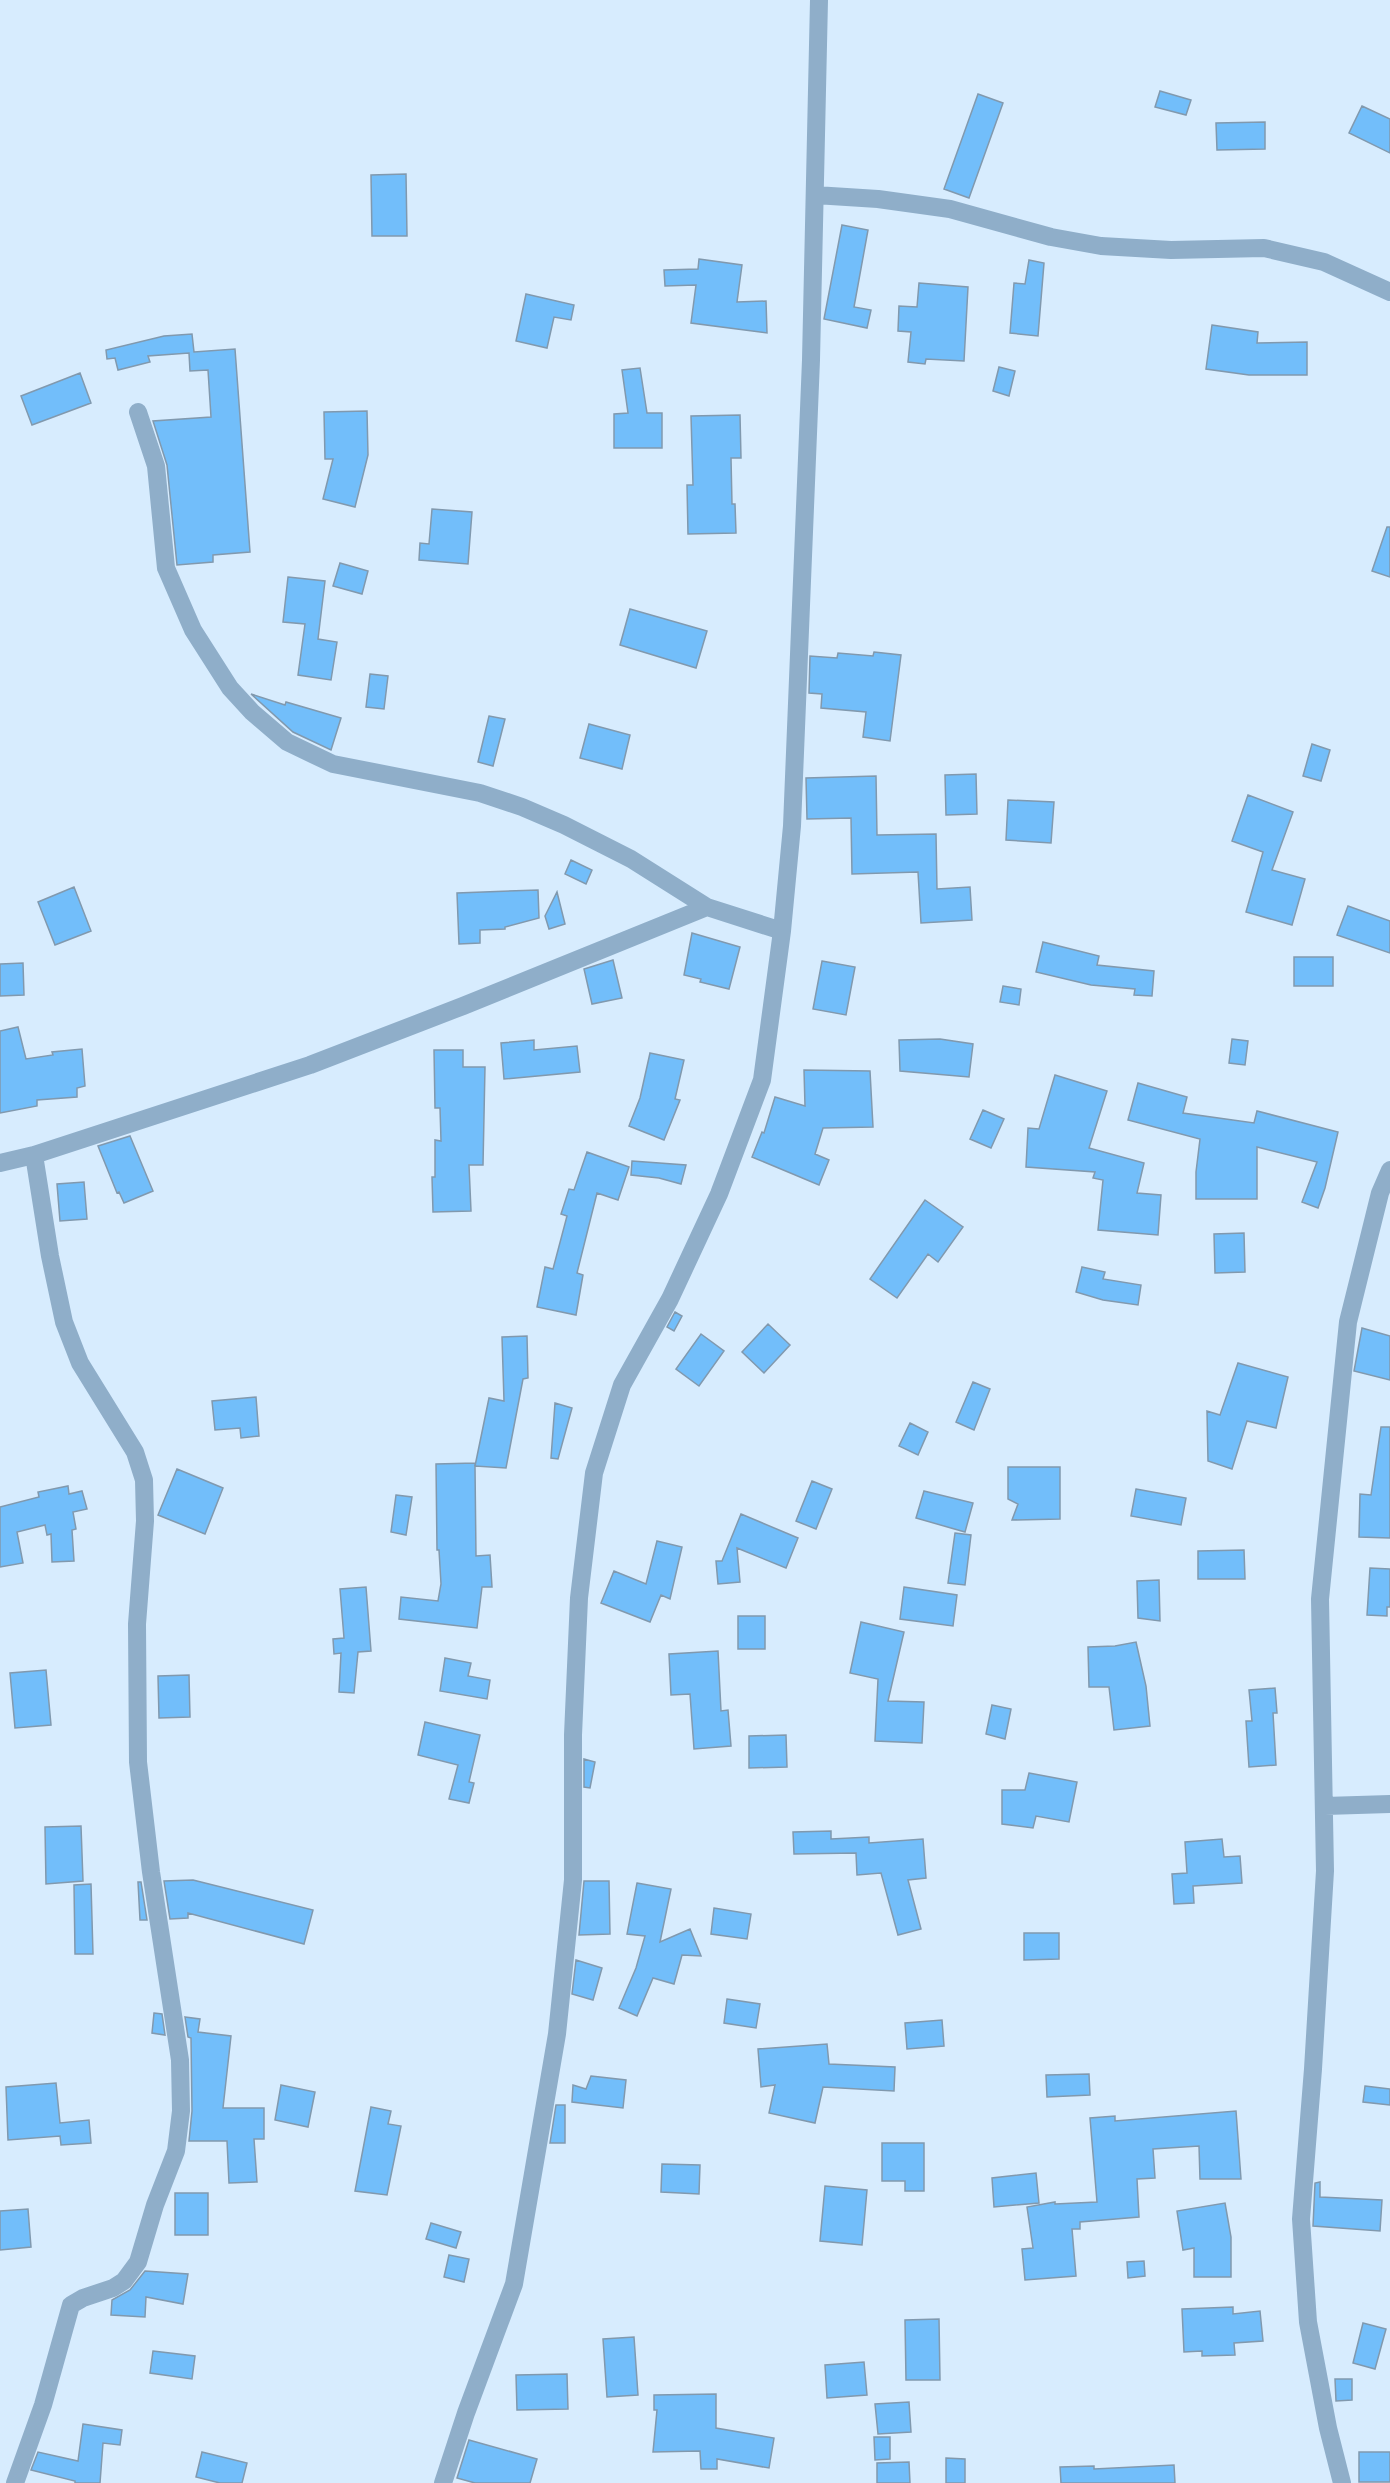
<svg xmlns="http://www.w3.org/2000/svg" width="1390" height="2483" viewBox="0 0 1390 2483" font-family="Lato,sans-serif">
<rect width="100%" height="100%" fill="#d7ecfe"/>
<path fill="#72befa" stroke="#8199ae" stroke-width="1.5" d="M1160 91 1191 100 1186 115 1155 107Z
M978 94 1003 103 969 198 944 189Z
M1362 106 1390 119V153L1349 133Z
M1265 122V149L1217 150 1216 123Z
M406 174 407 236H372L371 175Z
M842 225 868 230 854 307 871 310 867 328 824 319Z
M699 259 742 265 737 302 766 301 767 333 691 323 696 285 665 286 664 270 698 269Z
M1029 260 1044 263 1038 336 1010 333 1014 283 1025 284Z
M919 283 968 287 964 361 926 359 925 364 908 362 911 332 898 331 899 306 917 307Z
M526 294 574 305 571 320 554 317 547 348 516 341Z
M1212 325 1258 332 1257 343 1307 342V375H1249L1206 369Z
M192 334 194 352 235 349 250 552 213 555V562L177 565 167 465 153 421 211 417 208 370 190 371 189 353 148 356 150 362 118 370 115 358 107 359 106 350 164 336Z
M999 367 1015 371 1009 396 993 391Z
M640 368 647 413H662V448H614V414L628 413 622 370Z
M80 373 91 403 32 425 21 396Z
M367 411 368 455 355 507 323 499 333 459H325L324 412Z
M740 415 741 458H731L732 504H735L736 533 688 534 687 485H693L691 416Z
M432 509 472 512 468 564 419 560 420 543 429 544Z
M1387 527H1390V577L1372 571Z
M340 563 368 571 362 594 333 586Z
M288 577 325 581 318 639 337 642 331 680 298 675 305 624 283 622Z
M630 609 707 631 696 668 620 645Z
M874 652 901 655 890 741 863 737 866 712 821 708 822 694 809 693 810 656 837 658 838 653 873 656Z
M370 674 388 676 384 709 366 707Z
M251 694 285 705 286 702 341 718 331 750 293 732Z
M489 716 505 719 493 766 478 762Z
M589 724 630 735 622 769 580 758Z
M1312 744 1330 750 1321 781 1303 776Z
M976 774 977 814 946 815 945 775Z
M876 776 877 835 936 834 937 889 970 887 972 920 921 923 918 872 852 874 851 818 807 819 806 778Z
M1248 795 1293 812 1272 870 1305 879 1292 925 1246 912 1263 852 1232 841Z
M1008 800 1054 802 1051 843 1006 840Z
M571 860 592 870 586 884 565 874Z
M74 887 91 931 55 945 38 902Z
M538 890 539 918 505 927V929L480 930V943L459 944 457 893Z
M557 892 565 924 549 929 545 916Z
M1348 906 1390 921V953L1337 935Z
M692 933 740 947 729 989 700 982 701 979 684 975Z
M1043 942 1099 956 1097 965 1154 971 1152 996 1134 995 1135 989 1091 985 1036 972Z
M1294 957H1333V986H1294Z
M613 960 622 998 592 1004 584 969Z
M822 961 855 967 846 1015 813 1009Z
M23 963 24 995 0 996V964Z
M1003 986 1021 989 1019 1005 1000 1002Z
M18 1027 26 1059 53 1055 52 1052 82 1049 85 1086 77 1088V1097L37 1100V1106L0 1113V1031Z
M940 1039 973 1044 969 1077 900 1071 899 1040Z
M1232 1039 1248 1041 1245 1065 1229 1063Z
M534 1040V1050L577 1046 580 1072 504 1079 501 1043Z
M434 1050H463V1067H485L483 1165H469L471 1211 433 1212 432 1177H435V1140L441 1141 440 1108H435Z
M650 1053 684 1060 675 1099 680 1100 664 1140 629 1126 640 1098Z
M804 1070 870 1071 873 1127 823 1128 815 1154 829 1160 819 1185 752 1157 762 1132 764 1133 775 1097 805 1106Z
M1055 1075 1107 1091 1089 1148 1144 1163 1137 1193 1161 1195 1158 1235 1098 1230 1103 1180 1093 1178 1095 1172 1026 1167 1028 1128 1039 1129Z
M1138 1083 1187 1097 1183 1113 1254 1123 1257 1111 1338 1132 1325 1188 1318 1208 1302 1202 1317 1162 1257 1147V1199H1196V1172L1200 1139 1128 1120Z
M983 1110 1004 1119 991 1148 970 1139Z
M130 1136 153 1191 124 1203 119 1192 117 1193 98 1146Z
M587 1152 629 1167 618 1200 597 1193 577 1273 583 1275 576 1315 537 1307 545 1267 553 1269 567 1216 561 1214 569 1189 574 1190Z
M632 1161 686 1165 681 1184 659 1178 631 1175Z
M84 1182 87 1219 60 1221 57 1184Z
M925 1200 963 1227 938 1262 928 1254 897 1298 870 1279Z
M1244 1233 1245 1272 1215 1273 1214 1234Z
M1082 1267 1105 1272 1103 1279 1141 1285 1138 1305 1103 1300 1076 1292Z
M675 1312 682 1316 674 1331 667 1327Z
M768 1324 790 1345 764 1373 742 1352Z
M1362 1328 1390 1336V1380L1354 1371Z
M701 1334 724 1351 699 1386 676 1369Z
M527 1336 528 1378 523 1379 506 1468 475 1466 476 1556 490 1555 492 1587H482L477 1628 399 1619 401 1597 438 1601 441 1584 439 1550H437L436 1464 475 1463V1466L489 1398 504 1401 502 1337Z
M1238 1363 1288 1377 1276 1428 1247 1421 1232 1469 1208 1461 1207 1411 1220 1415Z
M973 1382 990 1389 974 1430 956 1422Z
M256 1397 259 1436 241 1438 240 1428 215 1430 212 1401Z
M555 1403 572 1408 558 1459 551 1458Z
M910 1423 928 1432 918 1455 899 1446Z
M1381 1427H1390V1538L1359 1537 1360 1494 1371 1495Z
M1008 1467H1060V1519L1012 1520 1018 1504 1008 1499Z
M177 1469 223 1488 205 1534 158 1515Z
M812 1481 832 1489 816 1529 796 1521Z
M68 1486 69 1494 82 1491 87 1509 73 1512 76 1529 72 1530 74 1561 52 1562 51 1534 47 1535 45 1525 17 1532 23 1563 0 1567V1507L39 1497 38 1492Z
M1136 1489 1186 1498 1181 1525 1131 1516Z
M924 1491 973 1503 965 1532 916 1518Z
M396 1495 412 1497 406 1535 391 1532Z
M741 1514 798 1538 786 1568 737 1548 740 1582 718 1584 716 1561H722Z
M955 1533 971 1535 965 1585 948 1583Z
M657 1541 682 1547 670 1599 661 1595 650 1622 601 1603 614 1571 646 1584Z
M1244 1550 1245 1579H1198V1551Z
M1370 1568 1390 1569V1607H1387V1616L1367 1615Z
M1159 1580 1160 1621 1138 1618 1137 1581Z
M366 1587 371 1651 358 1652 354 1693 339 1692 341 1653 334 1654 333 1639 344 1638 340 1589Z
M904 1587 957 1595 953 1626 900 1619Z
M738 1616H765V1649H738Z
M861 1622 904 1632 888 1701 924 1702 922 1743 875 1741 878 1679 850 1673Z
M1136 1642 1146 1686 1150 1726 1114 1730 1109 1687H1089L1088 1647 1115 1646Z
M718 1651 721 1711 728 1710 731 1746 694 1749 690 1694 671 1695 669 1654Z
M445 1658 471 1663 468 1676 490 1680 487 1699 440 1691Z
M46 1670 51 1725 15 1728 10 1673Z
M189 1675 190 1717 159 1718 158 1676Z
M1275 1688 1277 1713H1273L1276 1765 1249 1767 1246 1721H1252L1249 1690Z
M992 1705 1011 1709 1005 1739 986 1734Z
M425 1722 480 1735 469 1782 474 1783 469 1803 449 1799 458 1765 418 1755Z
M786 1735 787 1767 749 1768V1736Z
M584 1759 595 1762 590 1788 584 1787Z
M1029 1773 1077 1782 1069 1822 1036 1816 1033 1828 1002 1824V1790H1025Z
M81 1826 83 1881 46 1884 45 1827Z
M831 1831V1839L869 1837V1843L923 1839 926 1878 908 1880 921 1929 898 1935 881 1873 857 1875 856 1853 794 1854 793 1832Z
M1222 1839 1224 1857 1240 1856 1242 1883 1193 1886 1194 1903 1174 1904 1172 1874 1187 1873 1185 1842Z
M193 1880 313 1910 304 1944 188 1913V1918L170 1919 164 1881Z
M584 1881H609L610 1934 579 1935Z
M138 1882H141L147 1920H140Z
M637 1883 671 1889 660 1942 690 1929 701 1956 682 1955 674 1984 653 1978 637 2016 619 2008 636 1968 645 1936 627 1934Z
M91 1884 93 1954H75L74 1885Z
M714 1908 751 1914 747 1939 711 1934Z
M1024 1933H1059V1959L1024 1960Z
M576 1960 602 1968 593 2000 572 1994Z
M727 1999 760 2004 756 2028 724 2023Z
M154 2013 162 2014 165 2035 152 2033Z
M185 2017 200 2019 198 2032 231 2036 223 2108H264V2139H254L257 2182 229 2183 227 2141H189L192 2111 191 2038 188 2037Z
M942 2020 944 2046 907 2049 905 2023Z
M827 2044 829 2064 895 2067 894 2091 823 2087 815 2123 769 2113 775 2085 761 2087 758 2049Z
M1089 2074 1090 2095 1047 2097 1046 2075Z
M591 2076 626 2080 623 2108 572 2102 573 2085 586 2089Z
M56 2083 60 2123 89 2120 91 2143 61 2145 60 2136 8 2140 6 2087Z
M281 2085 315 2092 308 2127 275 2120Z
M1365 2086 1390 2089V2105L1363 2102Z
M556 2105H565V2143H550Z
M371 2107 391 2111 388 2124 401 2126 387 2195 355 2191Z
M1236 2111 1241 2179H1200L1199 2146 1153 2149 1155 2178 1137 2179 1139 2217 1080 2222V2229H1072L1076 2276 1025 2280 1022 2249 1033 2248 1027 2207 1055 2202V2204L1097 2202 1090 2118 1115 2116V2121Z
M882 2143H924V2191H905V2181H882Z
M662 2164 700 2165 699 2194 661 2192Z
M1036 2173 1039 2203 994 2207 992 2178Z
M1320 2182V2197L1382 2200 1380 2231 1313 2226 1315 2183Z
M825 2186 867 2190 862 2245 820 2241Z
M175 2193H208V2235H175Z
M1225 2203 1231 2237V2277H1194V2248L1183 2250 1177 2211Z
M28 2209 31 2247 0 2250V2211Z
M431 2223 461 2232 456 2248 426 2239Z
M449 2255 469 2259 464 2282 444 2277Z
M1144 2261 1145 2276 1128 2278 1127 2262Z
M145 2271 188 2274 183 2304 146 2297 145 2317 111 2315 112 2300 130 2290Z
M1233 2307V2314L1260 2311 1263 2341 1234 2343 1235 2355 1202 2356V2351L1184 2352 1182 2309Z
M939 2319 940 2380H906L905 2320Z
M1363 2323 1386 2329 1375 2369 1353 2363Z
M634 2337 638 2395 607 2397 603 2339Z
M153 2351 195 2356 192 2379 150 2373Z
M864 2362 867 2395 827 2398 825 2365Z
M567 2374 568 2409 517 2410 516 2375Z
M1335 2379H1352V2400L1336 2401Z
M716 2394V2428L774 2438 769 2468 717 2459V2469H701L700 2451 653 2452 657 2410H654V2395Z
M909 2402 911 2432 878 2434 875 2404Z
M83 2424 122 2430 120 2445 103 2443 100 2483H75V2481L31 2470 38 2452 78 2461Z
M874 2437H890V2459L875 2460Z
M469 2440 537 2459 530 2483H475L457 2478Z
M202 2452 247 2463 242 2483H220L196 2477Z
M1359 2452H1390V2482H1359Z
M946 2458 965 2459V2483H946Z
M909 2462 910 2483H877V2463Z
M1174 2465 1175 2483H1061L1060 2467 1094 2466V2469Z"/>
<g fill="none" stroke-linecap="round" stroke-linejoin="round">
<path stroke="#8faec9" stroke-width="18" d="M815 195 878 199 950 209 1051 237 1101 246 1171 250 1264 248 1324 262 1390 292
M138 412 156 466 166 568 193 630 230 688 252 712 287 742 333 764 480 793 522 807 564 825 631 859 707 907 782 931
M0 1163 34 1155 310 1065 463 1006 707 907
M1325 1806 1390 1804
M15 2483 43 2405 71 2305 83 2298 113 2288 124 2281 138 2262 155 2205 176 2151 181 2111 180 2060 151 1872 138 1762 137 1624 145 1521 144 1480 135 1452 80 1363 64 1322 50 1256 34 1155
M443 2483 466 2413 514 2284 557 2034 573 1880V1735L579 1598 594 1473 622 1385 670 1299 719 1194 762 1080 782 931 792 826 811 360 819 0
M1342 2483 1328 2428 1308 2322 1301 2219 1313 2069 1325 1871 1320 1599 1348 1322 1380 1193 1390 1170"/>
</g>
</svg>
